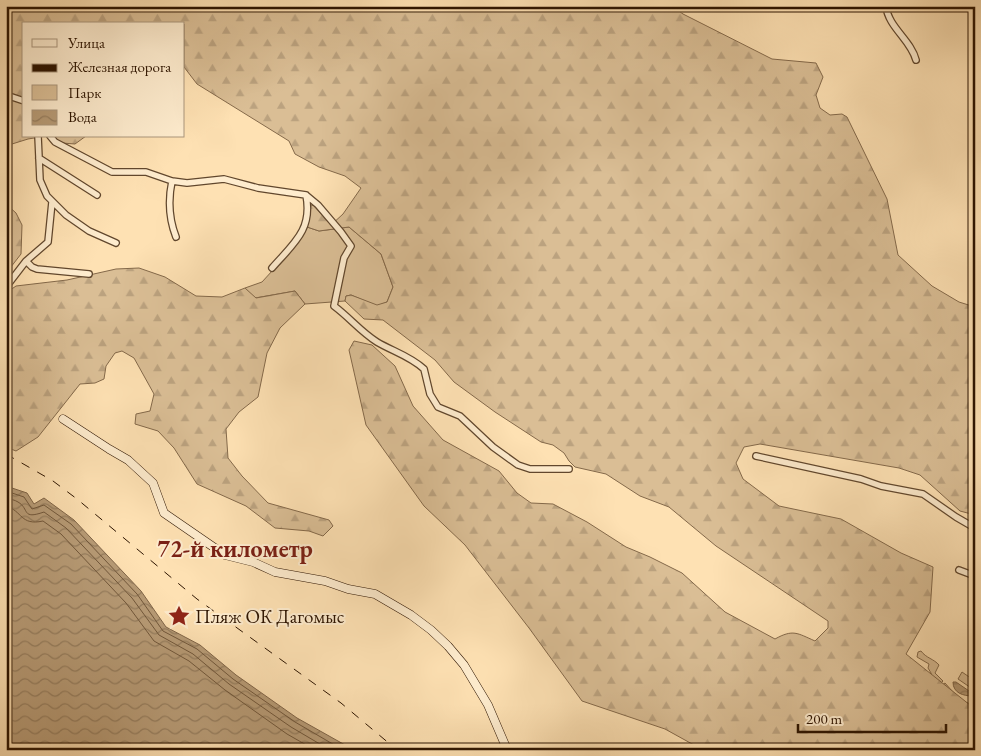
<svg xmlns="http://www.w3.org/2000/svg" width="981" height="756" viewBox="0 0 981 756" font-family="'EB Garamond',serif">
<defs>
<pattern id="forest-firs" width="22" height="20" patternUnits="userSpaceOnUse" patternTransform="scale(1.25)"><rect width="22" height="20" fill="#dabe95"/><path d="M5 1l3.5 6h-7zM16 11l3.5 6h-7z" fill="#bba27f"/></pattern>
<pattern id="water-waves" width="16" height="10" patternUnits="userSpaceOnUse" patternTransform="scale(1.25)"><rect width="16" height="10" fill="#b79b76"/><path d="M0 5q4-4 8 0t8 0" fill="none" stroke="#957d5e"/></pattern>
</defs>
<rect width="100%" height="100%" fill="#fee1b3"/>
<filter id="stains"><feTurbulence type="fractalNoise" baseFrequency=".004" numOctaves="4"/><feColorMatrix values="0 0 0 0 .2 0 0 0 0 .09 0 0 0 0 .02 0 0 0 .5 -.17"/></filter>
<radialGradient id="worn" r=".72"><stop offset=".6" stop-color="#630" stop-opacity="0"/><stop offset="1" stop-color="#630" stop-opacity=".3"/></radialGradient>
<path fill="#dabe95" stroke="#84694a" d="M307 227 319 231 349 227 381 254 393 287 387 302 377 306 351 295 346 296 345 301 305 304 295 291 255 298 245 288 262 282 294 247Z
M921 651C926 658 934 659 939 665L935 673 943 681 940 684 942 685 945 683 960 700 973 705V701L975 700V708L964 704 955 703 951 700 949 696 933 679 931 673 928 668 929 664 917 657 918 652Z
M962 672 975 681 974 690 958 679Z"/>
<path fill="url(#forest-firs)" stroke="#84694a" d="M6 6H672L683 14 772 59 816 63 823 77 816 95 820 108 830 115 842 114 847 117 887 199 898 255 932 286 959 302 975 307V515L960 511 920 475 899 468 760 444 744 447 736 463 743 479 779 506 841 519 901 553 933 567 930 612 906 654 975 709V750H703L665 729 582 701 529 628 465 545 424 506 366 425 349 350 354 341 372 345 395 366 413 406 443 440 499 471 517 493 531 503 553 504 587 522 626 547 650 557 682 573 725 612 775 639C793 629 797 633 815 641L828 628V621L716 546 669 507 640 496 606 474 575 467 569 461 564 453 553 445 541 442 495 412 454 382 435 360 383 320 364 319 345 301 346 296 351 295 377 305 387 302 393 287 381 254 349 227 319 231 307 227 309 207 313 205 331 225 343 214 361 188 345 176 319 167 295 154 289 141 197 84 184 67V24H24V136H46L28 139 12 144 6 142Z
M51 136H86L75 144 62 143Z
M6 204 16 213 22 225 21 254 7 272Z
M139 268 165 277 196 296 222 297 245 288 256 298 295 291 305 304 280 328 267 353 258 397 239 412 226 429 228 458 242 476 268 503 329 520 333 526 323 536 309 531 275 528 246 506 197 484 174 448 158 431 135 424 136 414 150 411 154 394 134 358 122 351 115 353 106 366 104 379 95 383 80 384 38 437 16 451 6 447V293L16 286 67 280 116 269Z"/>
<path fill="url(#water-waves)" stroke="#806547" d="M6 486 27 493 34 504 44 498 74 520 141 591 166 627 200 645 236 675 297 718 354 750H6Z
M953 682H956L972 693 973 696C963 696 953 693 953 682Z"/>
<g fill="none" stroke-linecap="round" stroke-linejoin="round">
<path stroke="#72583b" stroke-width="1" d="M6 491 24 497 32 509 44 505 71 524 137 594 163 631 197 649 233 679 295 722 343 750
M6 498C10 499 15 500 18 502 30 509 21 520 44 512L66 528 132 598 159 635 193 654 229 684 291 727 330 750
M6 506C23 511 20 526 43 521L61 534 126 603 154 641 189 661 225 690 287 734 315 750"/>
<g stroke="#61472d" stroke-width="8">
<path id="street" d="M886 6C888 27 911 40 916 60
M973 6 975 7
M6 92 9 96 24 101
M38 136 40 180 47 196 66 215 89 231 116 243
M50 136 55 142 112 172H146L172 181 187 183 224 179 258 188 306 195 318 205 341 232 351 246 344 258 334 306C349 317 361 332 377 342 392 351 410 356 424 369L430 394 438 407 460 416 493 447 518 465 530 469H569
M39 158 97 195
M172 181C168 200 169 219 176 237
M26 261 32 267 37 269 89 274
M272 268C293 244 313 230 306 195
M6 287 26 261 48 242 52 202
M756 456 861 479 881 486 923 494 956 517 975 528
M959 570 975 576"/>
</g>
<g stroke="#2d1400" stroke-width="9">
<path id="secondary" d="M63 419 109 449 128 460 153 483 164 513 225 555 253 562 275 572 325 581 348 589 375 594 411 615 431 630 448 646 464 665 488 705 506 747 509 750"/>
</g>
<use href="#street" stroke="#feecce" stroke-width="5.5"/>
<use href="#secondary" stroke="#feecce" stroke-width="8"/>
<path stroke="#2d1400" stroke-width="1" stroke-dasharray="9 9" stroke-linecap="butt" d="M6 454 53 481 77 499 197 599 341 703 397 750"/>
</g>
<defs>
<g id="sight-bare" transform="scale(1.725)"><path d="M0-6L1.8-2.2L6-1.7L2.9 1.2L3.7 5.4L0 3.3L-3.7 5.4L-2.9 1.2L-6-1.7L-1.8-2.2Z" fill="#8f2418" stroke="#feecce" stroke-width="2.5" paint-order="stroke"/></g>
</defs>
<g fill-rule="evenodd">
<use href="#sight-bare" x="179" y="616"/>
</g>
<g text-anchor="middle" stroke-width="4" stroke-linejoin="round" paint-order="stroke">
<g font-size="19" fill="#2d1400" stroke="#feecce" text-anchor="start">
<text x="195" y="623">Пляж ОК Дагомыс</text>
</g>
<g font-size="24" font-weight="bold" fill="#7a1f14" stroke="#feecce">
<text x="235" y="557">72-й километр</text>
</g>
</g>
<rect width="981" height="756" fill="none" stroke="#fee1b3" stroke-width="25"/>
<rect x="8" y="8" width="966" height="741" fill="none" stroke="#2d1400" stroke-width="2.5"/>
<rect x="12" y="12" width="956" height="731" fill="none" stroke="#2d1400"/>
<rect x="22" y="22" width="162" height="115" fill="#feecce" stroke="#aa967c"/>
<rect x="32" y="39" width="25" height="8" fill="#feecce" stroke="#aa967c"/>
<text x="68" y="48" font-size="15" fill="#2d1400">Улица</text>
<rect x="32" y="64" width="25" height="8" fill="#2d1400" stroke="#aa967c"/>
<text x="68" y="72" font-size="15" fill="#2d1400">Железная дорога</text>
<rect x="32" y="85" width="25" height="15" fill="#dabe95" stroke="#aa967c"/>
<text x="68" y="98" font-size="15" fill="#2d1400">Парк</text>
<rect x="32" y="110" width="25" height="15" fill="url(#water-waves)" stroke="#aa967c"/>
<text x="68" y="122" font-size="15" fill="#2d1400">Вода</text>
<path d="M798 724v8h148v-8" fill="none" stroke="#2d1400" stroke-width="2.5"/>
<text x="806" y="724" font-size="15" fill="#2d1400" stroke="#feecce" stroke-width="4" paint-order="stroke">200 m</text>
<rect width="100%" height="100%" filter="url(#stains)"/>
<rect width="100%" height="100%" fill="url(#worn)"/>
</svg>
